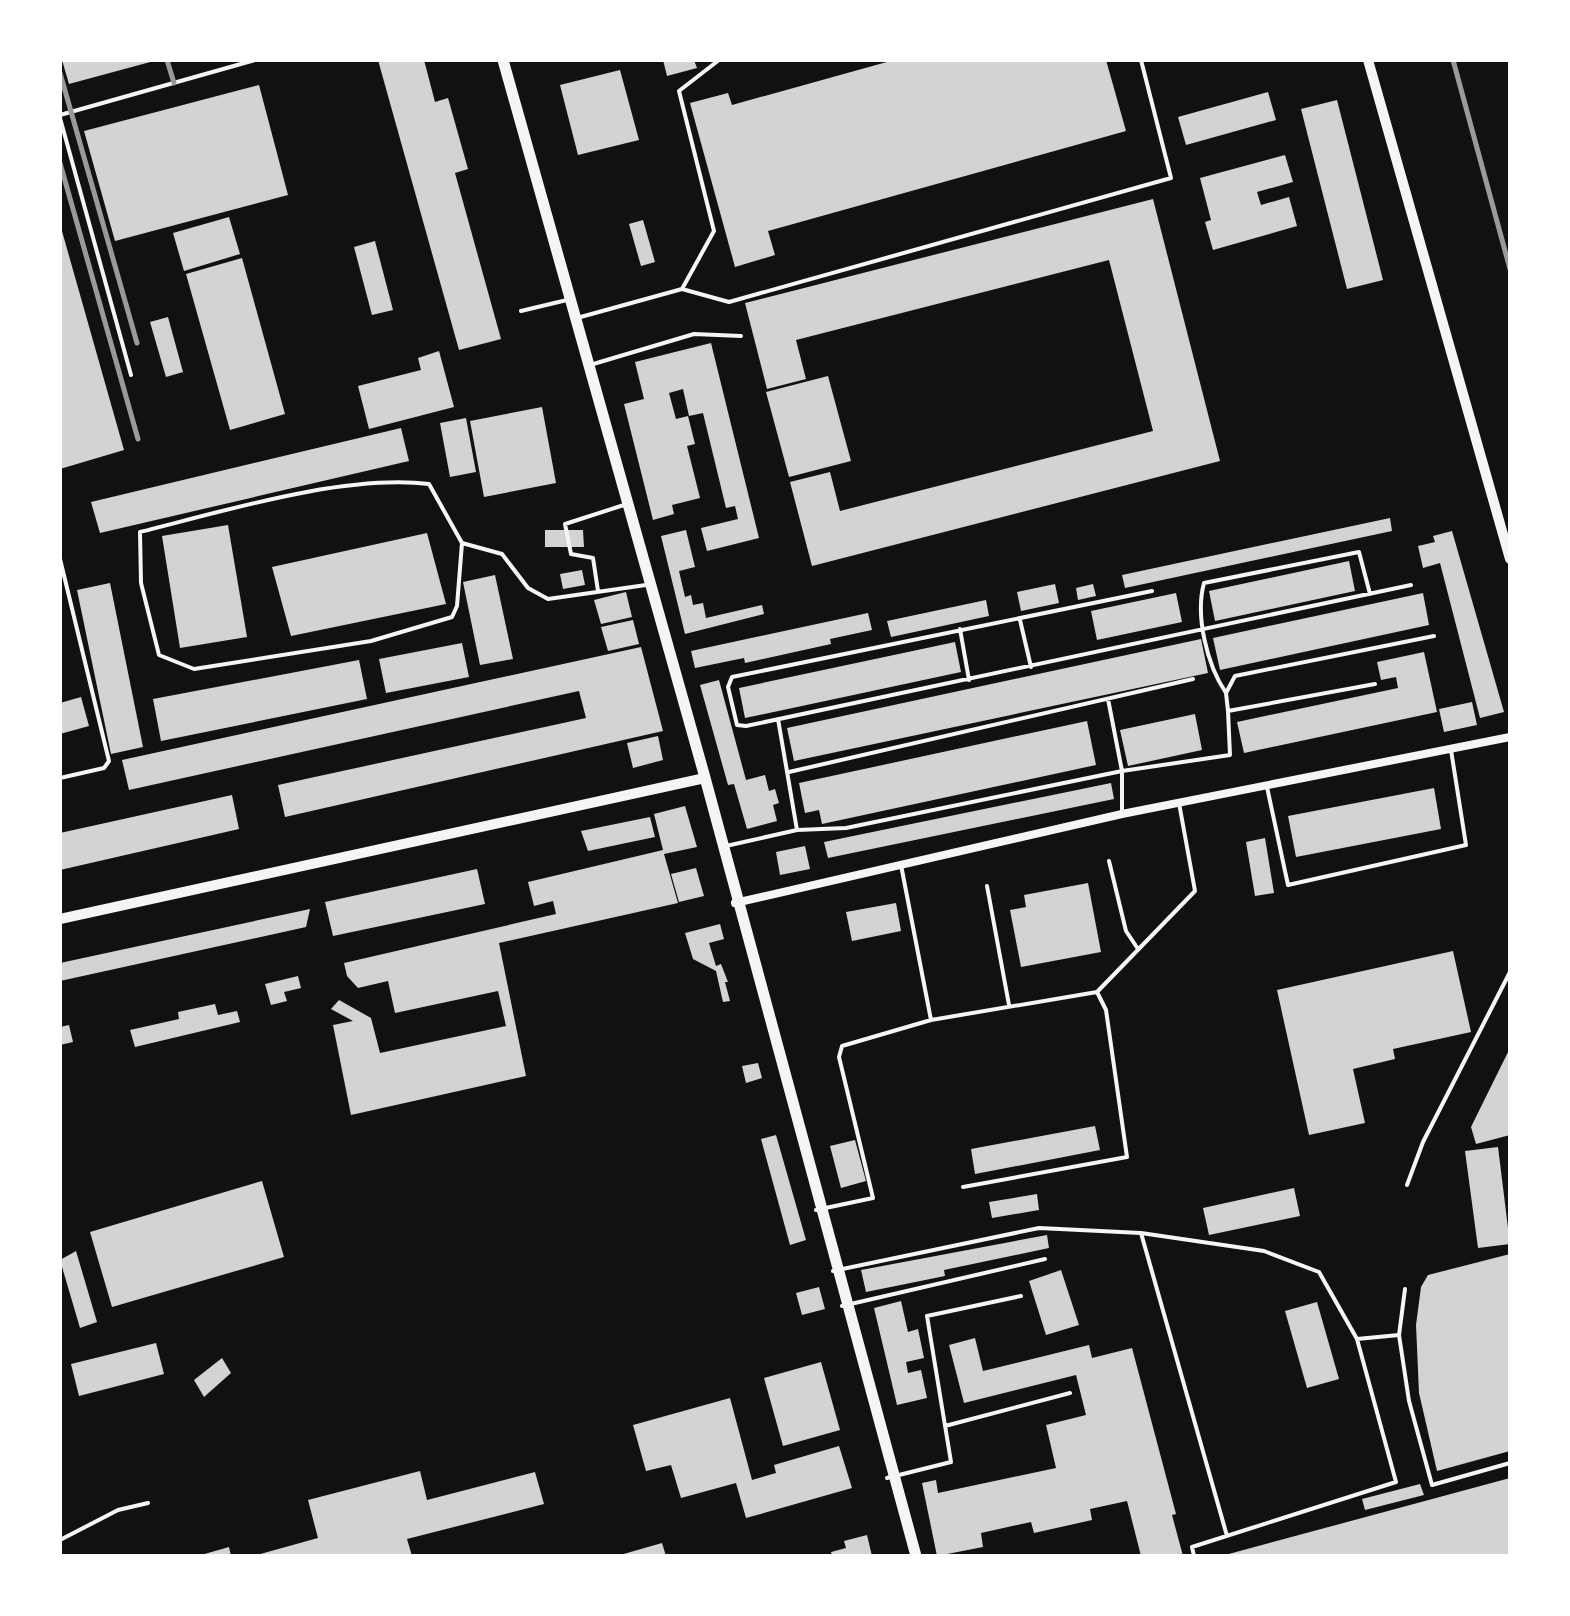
<svg xmlns="http://www.w3.org/2000/svg" width="1570" height="1616" viewBox="0 0 1570 1616" font-family="'Sofia Sans Condensed',sans-serif">
<rect width="100%" height="100%" fill="#111"/>
<path fill="#d3d3d3" d="M62 60H154V61L69 84Z
M378 60H424L435 102 448 98 468 169 455 173 501 339 459 350Z
M663 60H694L697 68 667 76Z
M894 60H1106L1126 131 768 231 775 255 735 267 690 103 728 93 732 105Z
M620 70 639 140 578 155 560 85Z
M259 85 288 195 115 241 84 131Z
M1268 92 1276 120 1186 145 1178 117Z
M1337 100 1383 280 1347 289 1301 109Z
M1285 155 1293 182 1257 192 1261 205 1289 197 1297 226 1213 250 1205 222 1211 220 1200 178Z
M1153 199 1220 461 812 566 790 482 830 472 840 511 1153 431 1109 260 796 340 806 379 767 389 745 303Z
M229 217 240 254 184 271 173 233Z
M643 220 655 262 641 266 629 224Z
M60 224 124 450 60 469Z
M375 241 393 310 372 315 354 247Z
M242 258 285 414 230 430 186 274Z
M168 317 183 372 166 377 150 322Z
M711 343 759 538 707 551 701 528 738 519 735 506 726 508 703 413 689 416 683 389 669 393 676 419 688 416 695 444 687 446 700 498 672 505 674 514 653 520 624 404 644 399 635 362Z
M439 351 454 407 369 429 358 386 421 370 418 358Z
M828 376 851 461 789 477 766 392Z
M542 407 556 483 484 497 470 421Z
M466 418 476 472 450 477 440 423Z
M401 428 409 461 100 533 91 502Z
M1390 518 1392 531 1125 588 1122 575Z
M228 525 247 637 180 648 162 536Z
M545 530H583L584 547H545Z
M686 530 695 567 679 571 685 597 691 595 693 605 703 603 706 618 762 605 764 614 685 634 661 536Z
M1452 531 1504 712 1480 718 1440 563 1423 568 1418 546 1435 542 1433 536Z
M427 533 446 604 291 636 272 567Z
M1349 561 1355 591 1215 621 1209 591Z
M582 570 585 585 563 589 560 574Z
M495 575 513 659 480 665 463 582Z
M110 583 143 747 111 754 77 590Z
M1055 584 1059 603 1021 611 1017 592Z
M1093 584 1096 596 1078 600 1076 588Z
M626 592 632 617 601 624 594 600Z
M1176 593 1182 622 1097 640 1091 611Z
M1423 593 1429 625 1220 670 1213 638Z
M986 600 989 616 891 637 887 621Z
M868 613 872 630 830 639 831 644 745 663 744 658 695 668 691 651Z
M633 620 639 644 608 651 601 627Z
M1201 639 1208 673 794 761 787 728Z
M955 642 961 672 745 718 739 688Z
M462 643 469 677 386 693 379 659Z
M641 647 663 731 285 817 278 785 586 718 579 691 129 790 122 760Z
M1424 652 1437 712 1244 753 1237 722 1398 688 1396 677 1381 680 1377 662Z
M359 660 367 699 161 741 153 699Z
M719 680 746 780 765 775 769 791 775 789 779 803 773 805 777 821 747 829 734 784 728 785 700 685Z
M81 697 89 726 60 734V703Z
M1472 702 1477 725 1444 732 1439 709Z
M1195 714 1202 750 1128 766 1120 730Z
M1087 721 1096 765 822 824 819 810 805 813 799 783Z
M658 736 663 760 633 768 627 743Z
M1111 783 1114 799 828 858 824 842Z
M1434 788 1441 829 1296 857 1288 816Z
M232 795 239 829 60 870V833Z
M685 806 697 847 664 854 678 903 499 943 526 1076 351 1115 333 1025 353 1021 331 1009 339 1000 371 1018 380 1053 506 1026 498 991 395 1013 388 981 358 988 347 976 344 963 556 914 553 901 534 906 528 882 663 850 654 814Z
M650 817 655 837 588 851 581 831Z
M1265 838 1274 893 1255 896 1246 842Z
M805 846 810 869 780 875 776 852Z
M696 868 704 896 679 902 671 874Z
M477 869 485 904 333 936 325 902Z
M1088 883 1101 952 1021 967 1010 910 1026 907 1024 895Z
M896 903 901 931 852 941 846 912Z
M310 909 306 927 60 981V963Z
M720 924 724 939 709 943 716 966 721 964 728 982H725L730 1001 723 1002 716 971 693 959 685 933Z
M1453 951 1471 1032 1393 1049 1395 1059 1353 1069 1365 1123 1309 1135 1277 990Z
M298 976 301 988 284 992 287 1001 271 1005 265 984Z
M215 1004 218 1015 237 1011 240 1022 135 1047 130 1030 179 1019 178 1012Z
M69 1025 73 1042 60 1045V1027Z
M1510 1048V1135L1476 1144 1471 1127Z
M758 1063 762 1078 746 1083 742 1066Z
M1095 1126 1100 1150 975 1174 971 1149Z
M776 1135 806 1240 790 1245 761 1139Z
M855 1140 866 1181 841 1188 830 1146Z
M1498 1147 1510 1244 1478 1248 1465 1151Z
M262 1181 284 1257 112 1307 90 1232Z
M1294 1188 1300 1216 1209 1235 1203 1208Z
M1037 1194 1039 1210 992 1218 989 1202Z
M1047 1235 1049 1248 944 1270 945 1276 866 1292 861 1270Z
M76 1251 97 1322 80 1328 60 1260Z
M1510 1254V1451L1437 1471 1419 1393 1416 1325 1421 1287 1428 1275Z
M1061 1270 1079 1325 1046 1335 1029 1281Z
M819 1287 825 1309 802 1315 796 1293Z
M901 1301 908 1332 918 1329 924 1358 906 1362 908 1373 921 1370 927 1398 897 1405 874 1308Z
M1317 1302 1339 1379 1307 1388 1285 1311Z
M975 1338 983 1371 1089 1345 1092 1358 1132 1348 1176 1514 1172 1515 1183 1556H1141L1127 1501 1090 1509 1092 1520 1034 1533 1031 1522 981 1533 983 1547 937 1556 922 1483 936 1480 938 1493 1056 1468 1046 1425 1086 1415 1076 1375 964 1403 949 1345Z
M156 1343 164 1374 79 1396 71 1364Z
M222 1358 231 1373 204 1397 194 1380Z
M821 1362 840 1430 783 1446 764 1378Z
M730 1398 752 1480 776 1473 774 1465 839 1446 852 1488 746 1518 736 1483 681 1498 671 1465 646 1471 633 1425Z
M420 1471 427 1500 535 1472 544 1504 407 1539 412 1556H253L318 1538 308 1500Z
M1510 1478V1556H1225V1555Z
M1420 1484 1424 1495 1365 1510 1362 1499Z
M867 1535 872 1556H832L831 1552 846 1548 844 1541Z
M662 1543 666 1556H620V1555Z
M229 1547 231 1556H201V1555Z"/>
<g fill="none" stroke-linecap="round" stroke-linejoin="round">
<path stroke="#f5f5f5" stroke-width="4" d="M60 115 255 60
M60 118 131 375
M682 289 714 231 679 91 719 60
M521 311 567 300
M577 318 682 289 729 302 1171 178 1141 60
M590 365 694 334 741 336
M462 543 457 606 452 617 371 641 194 669 159 655 141 583 140 532C224 511 344 474 429 484L462 543 502 554 528 588 548 599 646 585
M60 559 109 761 104 768 60 778
M598 591 593 558 571 554 565 524 624 505
M1152 591 732 677 728 687 737 725 746 726 1411 585
M1020 620 1031 667
M960 629 969 680
M1226 693C1207 665 1195 616 1204 583L1359 552 1370 594
M1108 699 1122 771V814
M1228 711 1226 693 1235 676 1434 636
M778 719 797 830
M789 772 1193 679
M1267 787 1288 885 1466 845 1451 750
M726 846 797 830 846 828 1122 771 1230 755 1228 711 1375 684
M1109 861 1126 931 1138 949
M901 865 931 1020
M987 886 1009 1005
M1407 1185 1423 1142 1510 972
M963 1187 1127 1157 1106 1010 1097 992
M816 1210 873 1198 839 1057 842 1046 931 1020 1097 992 1195 891 1179 803
M1141 1233 1227 1536
M833 1271 1039 1228 1141 1233 1264 1251 1319 1272 1357 1339
M842 1306 1045 1259
M1399 1335 1409 1401 1432 1485 1510 1463
M945 1426 1070 1393
M887 1478 951 1462 927 1316 1021 1296
M60 1540 118 1510 148 1503
M1194 1556 1192 1547 1396 1482 1357 1339 1399 1335 1405 1289"/>
<path stroke="#f5f5f5" stroke-width="8" d="M735 903 1122 814 1510 737"/>
<path stroke="#f5f5f5" stroke-width="10" d="M1368 60 1510 559
M60 919 705 778"/>
<path stroke="#f5f5f5" stroke-width="11" d="M503 60 704 774 916 1556"/>
<path stroke="#9a9a9a" stroke-width="5" d="M167 60 174 83
M1453 60 1510 269
M60 73 137 343
M60 163 138 439"/>
</g>
<rect width="1570" height="1616" fill="none" stroke="#ffffff" stroke-width="124"/>
</svg>
